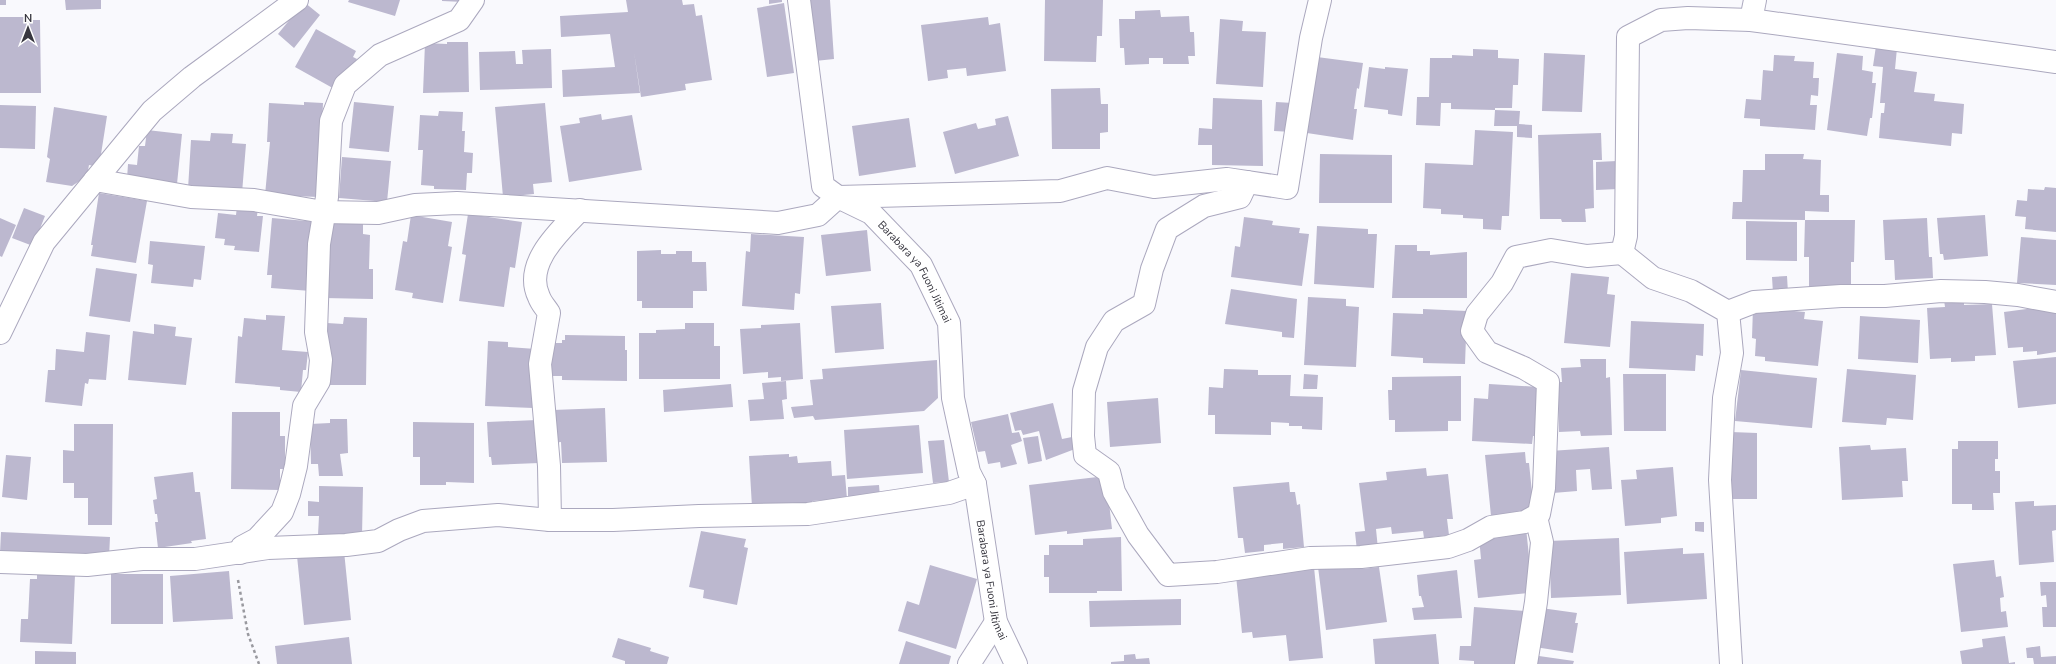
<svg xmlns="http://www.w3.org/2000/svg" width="2056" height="664" viewBox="0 0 2056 664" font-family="'Nunito Sans',sans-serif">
<rect width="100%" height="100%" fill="#f9f9fd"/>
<path fill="#bcb8cf" d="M0 0H6V5H0Z
M65 0H101V9L66 10Z
M349 0H400L395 16 348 2Z
M442 0H465L464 2 442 1Z
M626 0H682L683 5 694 4 696 16 702 15 712 80 685 84 686 90 641 97 634 52 640 93 563 97 562 70 615 67 610 34 561 37 560 16 628 12Z
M769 0H782V2L769 4Z
M810 0H830L834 59 815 61Z
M1045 0H1103L1102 36H1097L1096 62 1044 61Z
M304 2 320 15 294 48 278 34Z
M784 3 794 73 767 77 757 8Z
M1160 10 1161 17 1189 16 1190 32H1194L1195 56H1188L1189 64H1163V58H1149V64L1125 65 1124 48H1120L1119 19H1135V11Z
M0 17H25V20H40L41 93H0Z
M988 17 989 25 1000 23 1006 71 967 76 966 68 947 70 948 78 928 81 921 25Z
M1220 19 1243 21 1242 31 1266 32 1263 87 1216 84Z
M316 29 356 51 353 57 357 59 338 91 295 67Z
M447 42H468L469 92 423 93 425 43 447 44Z
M1876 46 1897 48 1895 69 1917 72 1914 92 1935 94 1934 101 1964 104 1962 134 1952 133 1951 146 1879 138 1881 113H1884L1885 103H1880L1883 67 1873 66Z
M551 49 552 88 480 90 479 52 515 51 516 64H523L522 50Z
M1473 49 1498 50V58L1519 59 1518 85H1513L1512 108H1495V110L1520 111 1519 124 1532 125V138L1517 137V126H1494L1495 110 1451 109V103H1441L1440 126 1416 125 1417 97H1429L1430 58H1452V55L1473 56Z
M1544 53 1585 55 1582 112 1542 111Z
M1837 53 1863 56 1862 70 1873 72 1872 83H1876L1872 118H1870L1867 136 1827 130Z
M1774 55 1795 56 1794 61 1814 62 1813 78H1819L1818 96 1811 95 1810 105H1817L1815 130 1760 126V119L1744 118 1746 99 1761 100 1763 70 1773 71Z
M1317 57 1363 63 1359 89 1357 88 1354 109H1357L1353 140 1307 133Z
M1369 67 1385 69V67L1408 69 1402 116 1388 114V110L1364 107Z
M1100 88 1101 104H1108V132L1100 133V149H1052L1051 89Z
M1213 98 1262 100 1263 166 1212 165V145H1198L1199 128 1212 129Z
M304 102 323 103 319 197 265 195 270 142H267L269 103 304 105Z
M354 102 394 106 389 152 349 148Z
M1276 102 1293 103V132L1274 131Z
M545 103 552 182 533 184 534 194 503 197 495 107Z
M0 105 36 106 35 149 0 148Z
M54 107 107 116 99 167 89 165 87 176 72 186 46 182 50 159 47 157Z
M439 111 463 112 462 131H465L464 152 473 153 472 173H467L466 190 434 189V186L421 185 423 150H418L420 115 438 116Z
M601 114 602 120 632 115 642 170 569 182 560 126 580 123 579 118Z
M1008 116 1019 156 955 174 943 132 976 123 978 129 996 125 995 119Z
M909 118 916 167 859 176 852 126Z
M147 130 182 134 177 184 127 179 128 164 137 165 139 146H145Z
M1475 130 1513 132 1509 216H1502L1501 230 1483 229V219L1463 218V215L1441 214V209L1423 208 1425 163 1473 165Z
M211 133 233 134 232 143 246 144 242 193 188 189 191 140 210 141Z
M1601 133 1602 160H1593L1594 208 1585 209 1586 222H1562L1561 219H1540L1538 135Z
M1320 154 1392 155V203H1319Z
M1765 154H1804L1803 159 1821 160 1820 195H1829V212L1805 211V220L1732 219 1733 202H1742L1743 170H1765Z
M342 157 391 161 387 202 339 198Z
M1617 161 1618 189 1596 190V162Z
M2045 187 2056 188V232L2025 229 2026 217 2015 216 2017 200 2027 201 2028 189 2044 190Z
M99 193 147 201 136 263 91 256 93 245H91Z
M237 206 258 208 257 216H263L259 252 234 250 235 246 224 245 225 239 215 238 218 213 236 215Z
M24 208 45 216 33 246 12 238Z
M468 214 522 222 515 268 510 267 504 307 459 301 466 255 462 254Z
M411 215 452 222 448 246 452 247 443 303 412 298 413 293 395 290 403 241 407 242Z
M1985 215 1988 256 1944 260 1943 254H1940L1937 218Z
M1244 217 1273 221 1272 225 1300 228 1299 233 1309 234 1302 286 1231 277 1235 246 1240 247Z
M0 218 16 225 2 257 0 256Z
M272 218 318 222 311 291 271 288 272 275H267Z
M1927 218 1929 257H1932L1933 278 1895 280 1894 260H1885L1883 220Z
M326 219 363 220V234L370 235 369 269H373V299L324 298Z
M1805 220H1855L1854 262H1851V287H1809V257H1804Z
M1746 221 1797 222V261L1746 260Z
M1317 226 1368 229V234H1377L1374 288 1314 284Z
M867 230 871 271 826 276 821 235Z
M751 234 804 237 800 294 795 293 794 310 742 306 746 251 750 252Z
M2021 237 2056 240V285L2017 283Z
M150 241 205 246 201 280 194 279 193 287 151 283 153 265 148 264Z
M1395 245H1417V251H1430V255L1467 252V298H1392Z
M661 250V254H676V251H692V262H706L707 291H693V308H642V301H637V251Z
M96 268 137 274 130 322 89 316Z
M1571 273 1609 277 1607 294 1615 295 1610 347 1564 343Z
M1787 276 1788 293H1773L1772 277Z
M1231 289 1297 299 1294 338 1282 337V332L1225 324Z
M1308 297 1346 299V306L1359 307 1356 367 1304 365Z
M1964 299V305L1992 304 1996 355 1975 356V361L1951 362V358L1930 359 1927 308 1945 307 1944 300Z
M881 303 884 349 835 353 831 306Z
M2050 306 2056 310V352L2037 355V351L2023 352V347L2008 348 2004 312Z
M1753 307 1805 312 1804 319 1823 321 1818 366 1765 361V357L1755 356 1756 339 1752 338Z
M1423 309 1467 311 1465 364 1423 363V358L1391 356 1393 313 1423 314Z
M266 315 285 316 282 350 308 352 306 370H303L301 392 280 390V387L235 383 238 336 242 337 244 318 266 320Z
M1860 316 1920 320 1918 363 1858 359Z
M344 317 367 318 366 385H327V323L343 324Z
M1631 321 1704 324 1703 356 1696 355 1695 371 1629 368Z
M685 323H714V346H720V379H639V333H656V330L685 329Z
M800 323 803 379 781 381V377L768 378V372L743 374 740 329 761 328V325Z
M154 324 176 327 175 336 192 338 186 385 128 380 133 331 154 334Z
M86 332 110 335 106 380 89 379 88 384 85 383 82 406 45 402 48 370H55L56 349 84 352Z
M565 335 625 336V350H627V381L562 380V376H548V343H562V340H565Z
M488 341 508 342V347L536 349 533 408 485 406Z
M2056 357V404L2018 408 2013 361Z
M1580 359H1606V378L1610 377 1612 435 1581 436 1580 431 1559 432 1558 382H1562L1561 368 1581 367Z
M937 360 938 398 924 411 815 420 813 416 794 418 791 407 813 405 810 380 823 379 822 369Z
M1224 369 1258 370V375H1291L1290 396 1323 397 1322 430 1302 429V426H1289V423L1271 422V435L1215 434V415H1208L1209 387 1223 388Z
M1847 369 1916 375 1913 420 1887 418 1886 425 1842 422Z
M1741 370 1817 378 1812 428 1735 421Z
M1304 374 1318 375 1317 389H1303Z
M1623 374H1666V431H1624Z
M1461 376V421H1448V431L1395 432V420H1389L1388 390H1392V377Z
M786 381 787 399 782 400 784 419 750 421 748 400 764 399 762 383Z
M731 384 733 407 664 412 663 390Z
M1489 384 1539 387 1537 436H1533L1532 444 1472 441 1474 398 1488 399Z
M1158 398 1161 443 1110 447 1107 402Z
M1053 403 1062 439 1072 437 1075 449 1046 460 1039 431 1023 435 1021 430 1015 431 1010 413Z
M605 408 607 462 562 463 561 442 553 443V410Z
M232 412H280V436H285V469H280V490L231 489Z
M1008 414 1012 433 1019 432 1022 441 1011 445 1017 464 1001 468 1000 462 988 464 985 451 978 452 971 422Z
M330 419H347L348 453 340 454 343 476H319L318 464H311L310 424 330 423Z
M537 420 539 463 492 465 491 457H489L487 422Z
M413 422 474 423V483L446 482V485H420V457H413Z
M74 424H113L112 525H88V498H74V483H63V450L74 451Z
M919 425 923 473 847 479 844 430Z
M1731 432 1757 433V499H1731Z
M1038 436 1042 461 1028 464 1023 438Z
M944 440 949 482 933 483 928 441Z
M1958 441H1998V459H1995V471H2000V493H1993L1994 510H1972V504H1952V449H1958Z
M1870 445 1871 450 1906 448 1908 481H1902L1903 497 1842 500 1839 447Z
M1609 447 1612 489 1592 490 1590 469 1576 470 1577 491 1553 493 1550 451Z
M1525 452 1526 463H1529L1534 512 1491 516 1485 455Z
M789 454V457L797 456 798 463 831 461 832 476 845 475 847 499 812 501V503L752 507 749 456Z
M6 455 31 457 27 500 2 497Z
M1673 467 1677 516 1661 518V523L1625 526 1621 480 1637 479 1636 470Z
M1426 468 1427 476 1448 474 1453 519H1447L1449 535 1424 538 1423 531 1392 534 1391 527 1376 529 1378 549 1357 551 1355 532 1365 531 1359 483 1387 480 1386 472Z
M193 472 195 492H200L206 539 191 541 192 543 158 548 155 522H158L157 514H155L153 500 157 499 154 477Z
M1106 476 1112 529 1067 534V531L1035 535 1029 485Z
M1289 482 1290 492H1295L1297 505 1300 504 1304 547 1283 549V543L1264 545V551L1245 553 1243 538H1238L1233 487Z
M879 485 880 497 848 499V487Z
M319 486 363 487 362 536 318 535 319 516H308V501L319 502Z
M2034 501V506L2056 505V530L2052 531 2054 562 2019 565 2015 502Z
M1695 522H1704V532L1695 531Z
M1526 528 1531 575H1527L1529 593 1478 598 1474 560 1481 559 1479 537Z
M701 531 746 539 744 547 748 548 737 605 703 598 704 590 689 587Z
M1 532 110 537 109 558 0 553Z
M1121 537 1122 591H1097V593H1049V577H1044V555H1049V545H1083V539Z
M1619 538 1621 595 1551 598 1549 541Z
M1683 548V554L1704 553 1707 599 1627 604 1624 552Z
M344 551 351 620 304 625 297 556Z
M1994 560 1996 577 2001 576 2004 597 2000 598 2001 612 2006 611 2008 627 1961 632 1953 564Z
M1361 562 1362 569 1379 567 1387 622 1326 630 1318 567Z
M930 565 977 579 956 649 898 631 907 601 919 605Z
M1314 567 1323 658 1289 661 1286 635 1253 638 1252 632 1242 633 1236 576Z
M1457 570 1462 618 1414 620 1412 608 1424 607 1421 596H1419L1417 575Z
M229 571 233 619 173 622 170 576Z
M37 574 75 575 72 644 20 642 21 619H28L30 579H37Z
M111 574H163V624H111Z
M2040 582H2056V627H2043L2042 607H2047L2046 595 2041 596Z
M1181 599V625L1090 627 1089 601Z
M1474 607 1525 611 1521 664H1474V661L1459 660 1460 646H1471Z
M1541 608 1577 613 1575 623H1578L1573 653 1535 647Z
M1436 634 1439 664H1375L1373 639Z
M2005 636 2009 663 2015 662V664H1962L1960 651 1983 647 1982 639Z
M349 637 352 664H277L275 646Z
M618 638 651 648 650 651 669 657 667 664H625V661L612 657Z
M906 641 951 656 949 664H899Z
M2040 646 2041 657 2056 656V664H2034L2033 658H2027L2026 648Z
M35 651 76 652V664H35Z
M1135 654 1136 659 1149 658 1150 664H1111V662L1124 661V655Z
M1532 655 1574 661 1573 664H1530Z"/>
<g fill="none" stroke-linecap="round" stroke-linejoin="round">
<g stroke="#aba8be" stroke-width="24">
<g id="minor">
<path id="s1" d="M799 0 823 186 838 197 871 213 921 265 949 323 953 398 969 472 975 484 996 622 1016 664"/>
<path d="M1751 20 1755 0"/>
<path d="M95 180 191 197 254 200 323 212 378 213 415 205 457 203 778 223 818 215 838 197 1060 191 1107 178 1154 187 1227 179 1287 188 1311 38 1320 0"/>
<path d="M1247 182 1240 197 1204 206 1167 229 1152 269 1144 304 1114 321 1097 347 1084 391 1083 436 1085 455 1109 472 1114 492 1138 535 1168 575 1217 572 1310 558 1361 557 1448 547 1468 540 1491 527 1525 522 1539 514 1544 488 1548 382 1524 368 1487 352 1472 331 1477 314 1502 283 1516 257 1551 250 1587 256 1622 253 1626 236 1628 37 1661 20 1688 18 1751 20 2056 62"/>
<path d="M1622 253 1653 278 1691 291 1728 312 1732 353 1724 398 1720 480 1731 664"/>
<path d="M1728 312 1754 302 1841 296H1885L1941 291 1985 292 2018 295 2056 302"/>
<path d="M0 333 44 242 152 111 192 77 297 0"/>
<path d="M550 520 549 466 540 364 549 313C546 308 541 303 539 297 523 264 559 232 580 210"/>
<path d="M240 553 242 547 257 539 282 512 289 494 296 466 304 406 319 381 321 360 316 332 319 244 327 197 331 121 345 85 380 55 459 20 473 0"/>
<path d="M0 562 87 565 142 559H195L268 548 346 545 378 541 399 530 423 521 498 515 550 520H613L699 516 808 514 949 493 975 484"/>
<path d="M969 664 996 622"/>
<path d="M1526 664 1536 602 1542 542 1536 517"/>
</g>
</g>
<path stroke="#99999f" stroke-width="2.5" stroke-dasharray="3 3" stroke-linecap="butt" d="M238 580 248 634 259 664"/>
<use href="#minor" stroke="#fff" stroke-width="22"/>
</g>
<g text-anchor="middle" stroke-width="3" stroke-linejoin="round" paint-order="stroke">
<g font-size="11" fill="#37363f" stroke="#fff">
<text dy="4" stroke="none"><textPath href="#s1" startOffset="317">Barabara ya Fuoni Jitimai</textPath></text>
<text dy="4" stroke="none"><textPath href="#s1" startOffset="641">Barabara ya Fuoni Jitimai</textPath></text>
</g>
</g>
<g transform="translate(28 28)" stroke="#ffffff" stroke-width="3" paint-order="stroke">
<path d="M0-3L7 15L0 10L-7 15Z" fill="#37363f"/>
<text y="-6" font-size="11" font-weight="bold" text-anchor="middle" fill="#37363f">N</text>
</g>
</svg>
